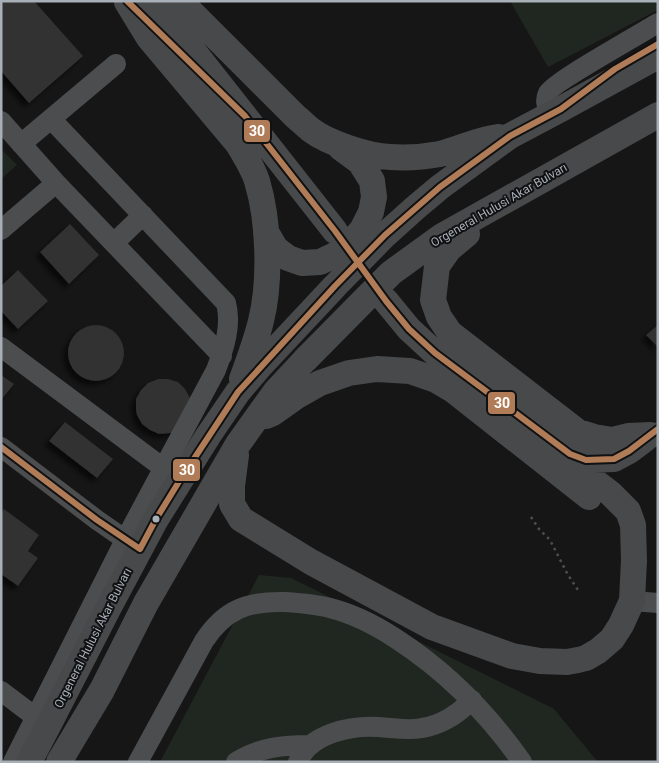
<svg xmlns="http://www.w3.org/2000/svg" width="659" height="763" viewBox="0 0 659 763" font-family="Roboto,sans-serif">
<defs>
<filter id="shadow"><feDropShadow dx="-4.5" dy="4.5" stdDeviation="2.5" flood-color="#0009"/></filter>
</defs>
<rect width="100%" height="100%" fill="#161616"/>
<path fill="#202720" d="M510 1H658V10L548 67Z
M1 149 17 165 1 179Z
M259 575 291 578 554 709 598 762H160Z"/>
<path fill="#303132" filter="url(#shadow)" d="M1 1H34L83 56 29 103 1 71Z
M70 224 99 255 69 284 40 252Z
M18 270 48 301 18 329 1 311V286Z
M658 325V347L646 335Z
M68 353a28 28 0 1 1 56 0a28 28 0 1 1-56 0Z
M1 375 14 384 1 400Z
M158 379H168L178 382 185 389 190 398 175 432 170 433 159 434 150 430 142 424 137 415 136 410V399L141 390 148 383Z
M65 422 113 459 97 478 49 441Z
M4 509 39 535 28 551 38 558 18 586 1 574V513Z"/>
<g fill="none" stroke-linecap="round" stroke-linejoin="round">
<path stroke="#4c4e51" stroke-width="2.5" stroke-dasharray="2.5 4" stroke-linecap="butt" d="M531 517 539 529 550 540 568 575 578 590"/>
<path stroke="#4b4d4f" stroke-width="20" d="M551 115C547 107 544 101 548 93 552 83 642 33 658 23
M1 121 56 183 222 356
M21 144 116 64
M1 230 56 183
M114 243 143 215
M1 347 174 476
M1 447 97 520 136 547
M632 601 658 603
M1 691 46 725
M13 762 125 540 216 370C224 349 232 325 226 303L51 119
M138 762 204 641C225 609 248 601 285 602 300 603 315 604 330 608 354 614 375 625 395 638 446 671 487 712 522 762
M236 762C260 747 283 745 311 745
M298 762C310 733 352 725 379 727 394 728 407 731 422 728 442 725 458 714 472 700"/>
<path stroke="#48494b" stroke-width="26" d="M154 1 335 231
M180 1 296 117C301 121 306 126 311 130 328 143 368 156 390 157 406 158 424 157 440 154 460 149 479 139 499 137
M127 2 149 38 238 144C245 156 253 168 257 181 269 221 271 280 261 321 256 341 249 360 242 379
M266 232 276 249 288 258 302 263 320 262 335 255 349 244 362 230 371 212 374 197 372 181 360 162 341 148
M467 234 449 249 437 266 433 300 439 317 450 333 578 432 594 437 612 440 628 436 651 435
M386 301 409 329 435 353 570 454 586 460 614 459 629 451 645 439
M266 416 273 413 297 396 320 383 349 373 377 369 410 371 436 380 453 390 589 497
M236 455 232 486V504L241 519 311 562 432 627 512 656 540 661 567 662 578 660 586 658 598 651 612 639 621 625 632 601 634 560 633 525 628 511 610 493 580 470 570 454
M29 762 48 726 109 607 156 519 208 436 238 392 260 366 335 286 385 235 415 208 440 187 510 136 561 109 658 56
M59 762 102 690 146 603 238 444 276 391 304 361 391 273 442 236 658 115"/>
<g stroke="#101112" stroke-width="10">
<path id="bus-1" d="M127 1 245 116 335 231 386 301 409 329 435 353 570 454 586 460 614 459 629 451 658 429
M1 447 97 520 140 549 156 519 180 480 238 392 335 286 385 235 440 187 510 136 561 109 615 69 658 44"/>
</g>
<use href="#bus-1" stroke="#b07c57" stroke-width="6"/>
</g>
<circle fill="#a8afb7" stroke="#101112" stroke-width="2" cx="156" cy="519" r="4.5"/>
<g text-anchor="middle" stroke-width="4" stroke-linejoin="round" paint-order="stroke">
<g font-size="12" fill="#a8afb7" stroke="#101112">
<text transform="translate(499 205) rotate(-30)" y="4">Orgeneral Hulusi Akar Bulvarı</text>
<text transform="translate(93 638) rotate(-63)" y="4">Orgeneral Hulusi Akar Bulvarı</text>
</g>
</g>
<g stroke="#101112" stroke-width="2">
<rect x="243" y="119" width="28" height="24" rx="5" fill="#b07c57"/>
<rect x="487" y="391" width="29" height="24" rx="5" fill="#b07c57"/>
<rect x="172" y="458" width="29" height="24" rx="5" fill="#b07c57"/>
</g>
<g font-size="14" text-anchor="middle" font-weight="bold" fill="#fff">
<text x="257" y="136">30</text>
<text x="502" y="408">30</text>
<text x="187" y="475">30</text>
</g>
<rect width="659" height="763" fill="none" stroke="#a8afb7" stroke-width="5"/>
</svg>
